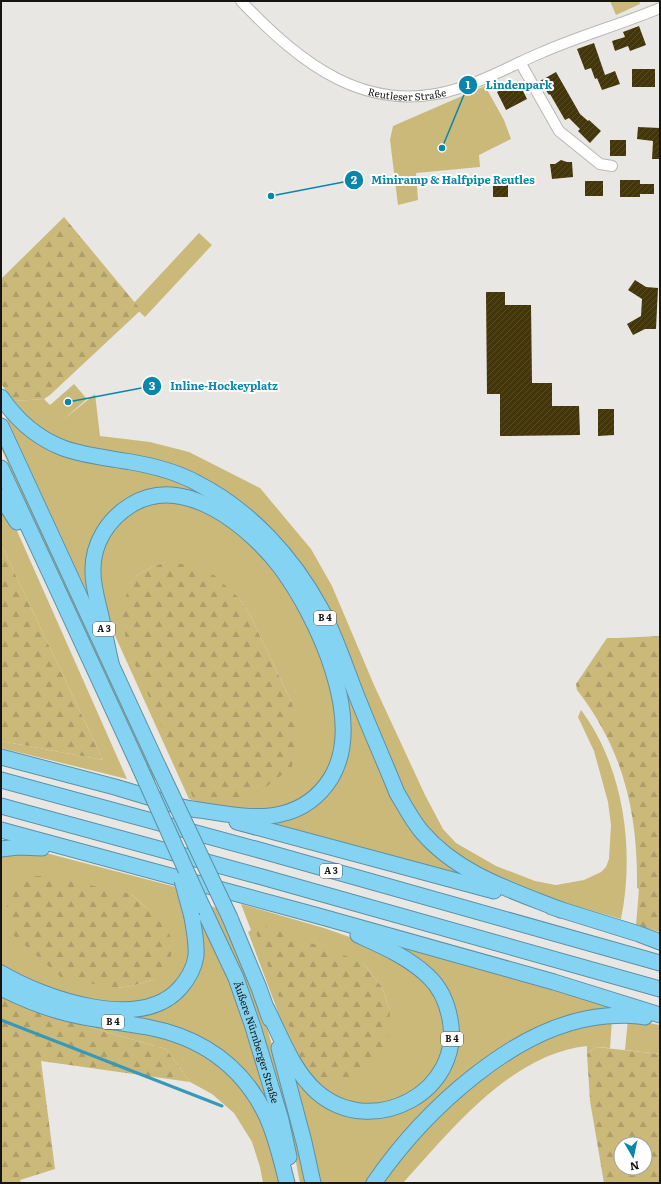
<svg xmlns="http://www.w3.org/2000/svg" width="661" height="1184" viewBox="0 0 661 1184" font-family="Literata,serif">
<defs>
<pattern id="forest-firs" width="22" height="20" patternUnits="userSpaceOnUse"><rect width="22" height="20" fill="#cbb97a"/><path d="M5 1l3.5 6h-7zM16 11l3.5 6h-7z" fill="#ad9e69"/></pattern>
<pattern id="building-hatch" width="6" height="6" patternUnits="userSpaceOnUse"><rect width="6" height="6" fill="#42360a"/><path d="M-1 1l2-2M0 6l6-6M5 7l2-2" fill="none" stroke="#544a24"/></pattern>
</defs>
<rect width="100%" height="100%" fill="#e8e7e4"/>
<path fill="#cbb97a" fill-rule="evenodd" d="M610 1H639L640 4 616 15Z
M485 86 504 120 511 139 479 155 480 167 416 173 418 200 398 205 390 140 393 126Z
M199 233 212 245 145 317 132 305Z
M74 384 87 399 63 420 95 394 100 436 150 442 189 452 260 488 311 549 332 586 374 685 425 795 443 829 456 843 496 866 535 881 556 885 584 880 601 872 606 867 609 859 611 825 608 802 594 751 578 717 581 710C624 767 635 851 621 919L539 895 490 876 449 852 412 809 349 659 222 492 66 443 40 429 27 416 14 401 44 399 50 405Z
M1 398C11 414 23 431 40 440 65 456 94 459 123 464 146 468 169 473 190 484 246 511 286 556 316 610 321 618 323 627 327 635 334 651 340 666 347 682 361 716 374 749 388 783 404 815 418 839 447 861 455 867 465 872 473 878V881L267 826C274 818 279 818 289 815 307 810 327 799 336 781 342 769 346 757 348 745 349 730 346 715 343 701 341 690 340 678 337 667 335 659 331 651 328 643 325 634 322 625 318 616 289 561 222 476 151 493 138 496 126 502 115 511 84 540 88 577 97 614L1 406Z
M1 436 158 780 151 779 139 751 1 448Z
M172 499 225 520 276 569 320 648 340 726 328 777 296 806 261 813 208 805 189 799 112 629 105 611 101 592 99 559 103 543 130 510ZM165 562 240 599 250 615 292 703 136 576 148 569Z
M1 502 14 524 127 779 1 748V741L103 760 1 544Z
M29 851 50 854 176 887 180 901 187 910 191 959 170 993 135 1005 76 999 1 968V855ZM131 894 147 908 155 979 132 986 118 988Z
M189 890 241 1008 279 1140 257 1089 151 1023 114 1014 190 983Z
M241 904 324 928 364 942 385 952 433 987 448 1033 437 1072 401 1101 350 1105 311 1080 287 1036 248 932 251 930ZM362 962 382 987 390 1011Z
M211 906 219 909 262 1013 282 1076 307 1183H300L290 1131 233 959Z
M390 943 614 1007 613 1011 503 1050 369 1183H319L293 1076 345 1111 429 1093 454 1016Z
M628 1019 660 1025V1054L625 1050Z
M612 1020 610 1048 596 1047 587 1054V1046C511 1054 451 1130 403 1183H379L411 1142 483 1075 550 1035Z
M75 1023 130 1029 181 1041 228 1070 261 1117 281 1183H263L260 1167 252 1142 234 1113 212 1094 190 1082 166 1049Z"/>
<path fill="url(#forest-firs)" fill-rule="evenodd" d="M64 217 141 310 50 395 44 399 14 401 1 384V279Z
M1 544 103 760 1 741Z
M165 562 182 564 214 575 240 599 250 615 292 703 297 735 292 767 262 790 238 803 194 799 184 779 126 643 122 609 129 587 136 576 148 569Z
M660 636V932L636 925 639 889 637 888C638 814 624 750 577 690L576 684 607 638H617Z
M35 876H48L131 894 165 924 170 936 172 951 169 964 155 979 132 986 118 988 63 979 11 933 7 921 6 910 10 897 21 882Z
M252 921 362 962 382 987 390 1011 389 1030 384 1048 370 1066 357 1076 341 1081 326 1080 316 1077 302 1062Z
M1 992 75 1023 166 1049 190 1082 41 1061 55 1169 20 1180 21 1183H1Z
M596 1047 660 1054V1183H604L590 1101 587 1054ZM621 1144H645V1168H621Z"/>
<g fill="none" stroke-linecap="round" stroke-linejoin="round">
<path stroke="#3699bb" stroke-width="3" d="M1 1020 222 1106"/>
</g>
<path fill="url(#building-hatch)" d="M639 26 646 45 630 51 628 46 615 51 612 41 625 37 623 32Z
M594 43 605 75 615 71 620 84 602 90 597 78 595 79 591 68 585 70 577 49Z
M632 69H655V87H632Z
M556 72 580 114 588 121 589 120 601 131 590 143 578 131 580 129 569 118 565 120 550 94 549 95 540 81Z
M518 81 527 99 506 110 497 92Z
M638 127 660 128V159H652L653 141 637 139Z
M610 140H626V156H610Z
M561 160 567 162H572L573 177 552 179 550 164H555Z
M620 180H640V184H654V194H640V197H620Z
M585 181H603V196H585Z
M508 185V197H493V186Z
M635 280 646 287 658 288 656 329H645L633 335 627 324 641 316 642 299 628 290Z
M486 292H505V305H531L532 383H552V406H579L580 435 500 436V394H487Z
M598 409H614V435L598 436Z"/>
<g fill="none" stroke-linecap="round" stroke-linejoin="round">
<g stroke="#b9b8b5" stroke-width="12">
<g id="minor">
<path id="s1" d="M241 1C301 64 368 118 460 88 489 79 516 63 543 52 582 35 622 24 660 8"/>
<path d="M520 62 559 131 600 164 612 166"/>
</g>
</g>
<g stroke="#5d90a4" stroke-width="17">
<g id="highway">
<path d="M1 397C16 419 37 438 63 448 85 456 109 458 131 462 154 466 177 472 197 483 250 510 293 557 321 609 337 638 347 673 360 704 372 734 385 763 397 793 405 806 412 820 422 832 458 874 511 890 561 910"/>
<path d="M1 426 158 766"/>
<path d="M1 468 61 597 139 766"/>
<path d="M1 497 17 522"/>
<path d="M111 663C107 646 104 629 100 612 97 599 93 586 93 572 92 544 108 519 131 505 184 472 251 528 281 568 317 617 366 720 331 778 319 797 303 809 281 814 255 821 214 812 186 808"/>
<path d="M1 757 115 787 185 808"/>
<path d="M1 780 259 850 660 963"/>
<path d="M1 806 262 877 660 989"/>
<path d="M237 822 494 891"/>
<path d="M1 830 315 915 554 982 660 1015"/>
<path d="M1 849 18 847 42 848"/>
<path id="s2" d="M202 906 236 978 253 1027 281 1120 289 1157"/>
<path d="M552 907 639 934 660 942"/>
<path d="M230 918 259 988 270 1019"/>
<path d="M1 973C43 998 140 1033 180 988 188 979 194 969 196 956 197 943 194 930 192 917"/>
<path d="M1 988C27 1001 55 1012 84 1017 105 1021 126 1023 147 1027 200 1037 241 1065 265 1113 276 1135 281 1160 287 1183"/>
<path d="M267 1009C281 1037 293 1071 317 1092 372 1140 464 1092 450 1019 447 1003 440 987 428 976 408 957 382 946 358 935"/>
<path d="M279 1048 304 1142 313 1183"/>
<path d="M374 1183C423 1112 516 1023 606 1016 619 1015 632 1014 645 1017"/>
</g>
</g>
<use href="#minor" stroke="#fff" stroke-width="10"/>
<use href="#highway" stroke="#84d3f2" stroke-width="15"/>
<g stroke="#5d90a4" stroke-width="17" stroke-linecap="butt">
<path id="highway-bridge" d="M139 766 202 906
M158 766 230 918
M182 880 192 917"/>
</g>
<use href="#highway-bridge" stroke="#84d3f2" stroke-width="15"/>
</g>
<g text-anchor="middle" stroke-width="4" stroke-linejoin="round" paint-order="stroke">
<g fill="#fff" stroke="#5b5b5a" stroke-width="1">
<rect x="314" y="611" width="22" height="14" rx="3"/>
<rect x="93" y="622" width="22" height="14" rx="3"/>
<rect x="320" y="864" width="22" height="14" rx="3"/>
<rect x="102" y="1015" width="22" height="14" rx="3"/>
<rect x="441" y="1032" width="22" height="14" rx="3"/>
</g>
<g font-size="9" font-weight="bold" fill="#151514">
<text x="325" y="621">B 4</text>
<text x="104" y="632">A 3</text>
<text x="331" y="874">A 3</text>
<text x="113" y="1025">B 4</text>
<text x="452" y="1042">B 4</text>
</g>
<g font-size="10" fill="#151514" stroke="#fff">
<text dy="4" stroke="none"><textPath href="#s1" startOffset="197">Reutleser Straße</textPath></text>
<text dy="4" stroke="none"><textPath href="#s2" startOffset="147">Äußere Nürnberger Straße</textPath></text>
</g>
</g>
<path fill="none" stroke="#0986aa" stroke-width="1.5" d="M442 148L468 85M271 196L354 180M68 402L152 386"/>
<g fill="#0986aa" stroke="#fff" stroke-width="1.5">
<circle cx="442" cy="148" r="4"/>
<circle cx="271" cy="196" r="4"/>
<circle cx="68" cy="402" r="4"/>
<circle cx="468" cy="85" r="10"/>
<circle cx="354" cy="180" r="10"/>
<circle cx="152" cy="386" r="10"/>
</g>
<g font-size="12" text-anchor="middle" font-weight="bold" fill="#fff">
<text x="468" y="89">1</text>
<text x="354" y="184">2</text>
<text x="152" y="390">3</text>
</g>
<g font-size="11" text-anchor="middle" font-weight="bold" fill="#0986aa" stroke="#fff" stroke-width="4" stroke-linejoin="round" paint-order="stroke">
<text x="519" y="89">Lindenpark</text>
<text x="453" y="184">Miniramp &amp; Halfpipe Reutles</text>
<text x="224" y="390">Inline-Hockeyplatz</text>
</g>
<rect width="661" height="1184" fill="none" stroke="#151514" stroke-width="4"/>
<g transform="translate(633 1156) rotate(171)"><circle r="19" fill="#ffffff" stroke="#a1a1a1"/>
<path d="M0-3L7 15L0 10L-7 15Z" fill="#0986aa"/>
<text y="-6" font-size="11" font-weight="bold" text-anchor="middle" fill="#151514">N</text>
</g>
</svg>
